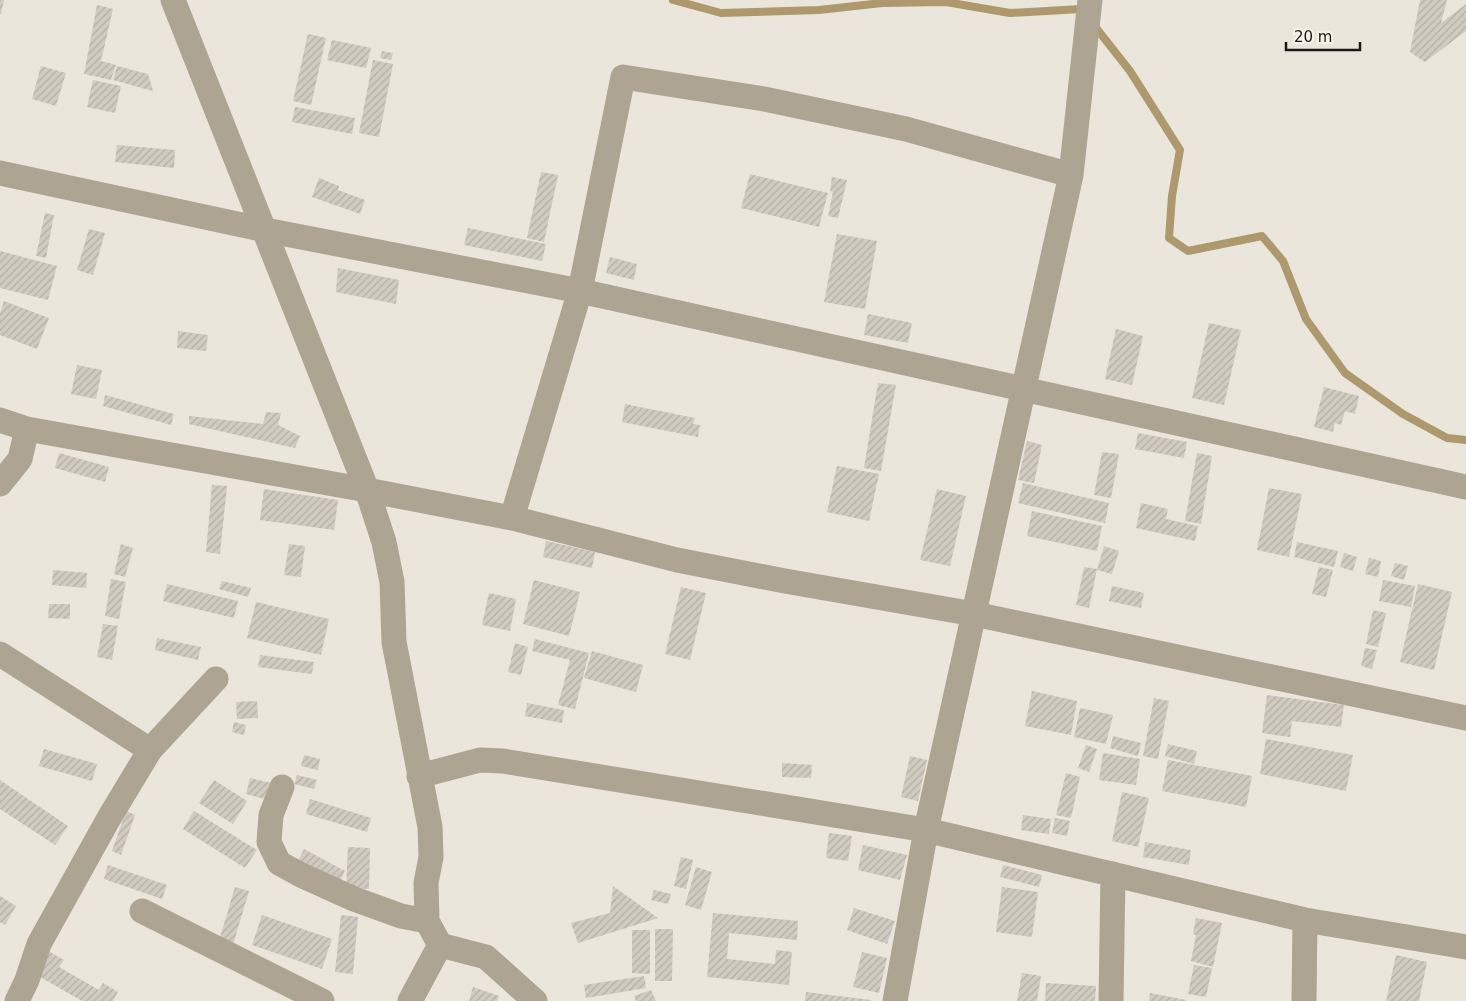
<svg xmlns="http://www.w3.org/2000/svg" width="1466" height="1001" viewBox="0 0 1466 1001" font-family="'DejaVu Sans',sans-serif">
<defs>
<pattern id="building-hatch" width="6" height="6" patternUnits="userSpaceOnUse" patternTransform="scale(1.25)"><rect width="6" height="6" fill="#d1ccc2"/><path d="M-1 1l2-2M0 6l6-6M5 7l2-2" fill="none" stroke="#b3afa6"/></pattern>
</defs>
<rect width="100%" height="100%" fill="#ebe6dc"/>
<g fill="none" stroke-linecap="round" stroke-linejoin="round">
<path stroke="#ad996d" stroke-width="8" d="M673 0 721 13 819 10 882 3 946 2 1010 13 1081 9 1084 13
M1093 24 1130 71 1180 150 1172 196 1169 238 1188 251 1262 236 1283 261 1306 319 1345 373 1403 414 1447 438 1466 440"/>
</g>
<path fill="url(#building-hatch)" d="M0 0H4L1 14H0Z
M1420 0H1447L1441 23 1466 4V31L1425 62 1410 52Z
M97 5 113 9 101 61 116 65 111 80 84 74Z
M308 34 326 38 311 105 293 101Z
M332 40 371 48 366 68 327 60Z
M382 51 393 53 391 60 380 58Z
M373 60 393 64 379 137 359 133Z
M41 66 66 73 56 106 32 99Z
M117 66 148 74 153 91 113 80Z
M93 80 121 86 115 113 87 107Z
M295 107 355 118 352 134 292 122Z
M117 145 175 150 174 168 115 162Z
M541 172 558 175 544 242 527 238Z
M750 174 828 193 819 227 741 208Z
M832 177 847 180 838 218 828 216 833 192 830 191Z
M319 178 339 186 338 190 365 200 360 214 312 197Z
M45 213 54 215 46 258 36 256Z
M468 228 546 244 542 261 464 245Z
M89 229 105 233 93 275 77 270Z
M837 234 877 241 865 309 824 302Z
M0 251 57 266 48 300 0 288Z
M610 257 637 264 634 280 606 273Z
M338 268 399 280 396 304 336 292Z
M4 301 49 318 37 349 0 335V313Z
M868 314 912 323 908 343 864 335Z
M1209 323 1241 330 1224 405 1192 398Z
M1116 329 1143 336 1132 385 1105 379Z
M178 331 208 335 206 351 177 348Z
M77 365 102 370 96 399 71 394Z
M878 383 896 385 881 471 864 468Z
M1324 387 1359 396 1355 414 1345 411 1341 425 1335 423 1333 432 1314 427Z
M105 395 174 414 171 425 103 406Z
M625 404 695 418 693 424 700 425 698 437 622 422Z
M266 412 281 413 278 425 300 436 295 448 189 424V416L263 424Z
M1138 433 1187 442 1184 458 1135 449Z
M1027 441 1042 445 1034 483 1018 480Z
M1102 452 1119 454 1111 498 1094 495Z
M59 453 109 467 105 482 55 468Z
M1197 453 1212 456 1201 524 1185 521Z
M837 466 879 474 869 521 827 512Z
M1023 483 1109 503 1105 523 1018 503Z
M212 485 227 486 220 554 206 552Z
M1269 488 1302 494 1289 557 1257 550Z
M264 489 338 500 334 530 260 520Z
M937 489 966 496 950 566 920 560Z
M1141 503 1168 509 1166 519 1198 526 1195 541 1136 528Z
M1032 511 1102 526 1097 551 1027 536Z
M546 541 595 552 592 568 543 557Z
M1297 542 1338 551 1334 567 1294 557Z
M121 544 133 548 125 577 114 574Z
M289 544 305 546 301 577 284 575Z
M1104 546 1119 551 1112 574 1097 570Z
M1344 553 1357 557 1353 571 1340 567Z
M1369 558 1381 561 1378 577 1365 574Z
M1395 563 1408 566 1404 580 1391 576Z
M1084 567 1097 569 1089 608 1076 605Z
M1319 567 1333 570 1326 597 1312 594Z
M53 570 87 573 86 588 52 585Z
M111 579 126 582 119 619 105 616Z
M534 580 580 592 569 636 523 624Z
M1383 580 1415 586 1411 607 1379 601Z
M222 581 251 588 248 597 219 589Z
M167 584 238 601 234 618 163 601Z
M1418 584 1452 592 1434 670 1400 662Z
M1112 586 1144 593 1141 608 1109 601Z
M681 587 706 593 690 660 665 654Z
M489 593 516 599 510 631 482 625Z
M256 602 329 619 321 655 247 638Z
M49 604H70V619L48 618Z
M1373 610 1386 613 1378 647 1366 644Z
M103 624 118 626 112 660 97 657Z
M157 638 201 647 198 660 155 650Z
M535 639 589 653 575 709 558 705 570 660 532 651Z
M515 643 528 647 521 675 508 672Z
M1365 648 1377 650 1372 669 1361 666Z
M592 651 643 665 636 692 584 678Z
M260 655 314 662 312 674 258 667Z
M1032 691 1077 701 1071 735 1025 726Z
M1267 695 1344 705 1341 727 1292 721 1290 737 1262 733Z
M1154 698 1169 701 1158 759 1143 756Z
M257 701 258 718 237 719 236 702Z
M527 703 564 710 562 723 525 716Z
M1080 708 1113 715 1106 744 1074 737Z
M234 722 246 725 244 735 232 732Z
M1113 736 1141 743 1138 756 1110 748Z
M1266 739 1353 755 1346 791 1260 774Z
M1168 744 1197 751 1194 764 1165 756Z
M1086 745 1097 749 1089 772 1078 768Z
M44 749 97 764 92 781 39 766Z
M1103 753 1140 759 1136 785 1099 780Z
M304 755 320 759 318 770 301 766Z
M910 756 927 760 918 801 901 797Z
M1168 760 1252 776 1246 807 1162 791Z
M782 763 812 765 811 778 782 777Z
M1066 773 1080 777 1071 818 1056 815Z
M297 775 317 780 314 789 294 784Z
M250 778 276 784 272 801 246 794Z
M0 780 68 826 55 845 0 809Z
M214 780 247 801 233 824 199 803Z
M1122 792 1149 798 1138 847 1112 841Z
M310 799 371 818 367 832 306 814Z
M126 811 135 815 121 855 112 851Z
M194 811 257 850 245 868 183 829Z
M1023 815 1051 819 1049 834 1021 830Z
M1055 818 1070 821 1067 836 1052 833Z
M829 833 852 836 848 861 826 858Z
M1145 842 1191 850 1189 865 1143 857Z
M863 845 907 855 900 880 858 870Z
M348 847 370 848 369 889 346 888Z
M304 849 345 871 339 883 298 861Z
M681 857 693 860 686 889 674 886Z
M108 865 167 885 162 899 104 879Z
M1003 865 1042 875 1039 887 1000 877Z
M696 867 712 872 701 910 685 905Z
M613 886 658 918 578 943 571 923 610 913Z
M235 887 249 891 233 945 219 941Z
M1002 887 1038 892 1032 937 996 932Z
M654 890 671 894 668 904 651 900Z
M0 896 16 906 5 925 0 922Z
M854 908 895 921 887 944 847 930Z
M713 913 798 921 797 940 729 933 727 959 775 964 776 950 792 952 789 985 707 977Z
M262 915 332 939 322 969 252 945Z
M341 915 358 917 353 974 335 972Z
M1196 918 1222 923 1213 967 1191 961 1196 935 1193 934Z
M655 929H673L672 981H655Z
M632 930H650V974L632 973Z
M48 951 64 960 59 967 99 990 103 983 118 992 113 1001H82L35 974Z
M862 952 887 958 879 993 853 987Z
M1396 955 1427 962 1419 1001H1386Z
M1194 965 1212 968 1206 997 1188 994Z
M1022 973 1041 976 1037 1001H1017Z
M644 976 646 988 586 998 584 985Z
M1046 983 1096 986 1095 1001H1045Z
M473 987 499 996 497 1001H469Z
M651 990 656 1001H636L634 996Z
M806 992 871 1000V1001H805Z
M1150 993 1186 1000V1001H1149Z"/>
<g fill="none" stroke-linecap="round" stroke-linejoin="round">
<path stroke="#ada491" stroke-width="25" d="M173 0 367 490 384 542 392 582 394 642 430 827 431 857 426 883 427 921 440 945 486 957 535 1001
M0 173 265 230 580 291 1466 487
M0 420 27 429 367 490 512 518 677 560 785 581 974 614 1466 718
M0 484 20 459 27 429
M512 518 580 291 623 77 764 99 906 129 1071 175
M0 654 150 750 216 679
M419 776 480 760 503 761 926 830 1305 920 1466 947
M282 787 271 815 269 842 279 863 301 875 354 899 401 916 427 921
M142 911 322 1001
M17 1001 27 980 39 944 109 818 150 750
M410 1001 440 945
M895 1001 926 830 1071 175 1090 0
M1111 1001 1113 874
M1304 1001 1305 920"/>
</g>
<path d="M1286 42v8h74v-8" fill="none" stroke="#1c1a17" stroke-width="2.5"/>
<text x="1294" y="42" font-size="15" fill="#1c1a17" stroke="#f8f3e9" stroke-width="4" paint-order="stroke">20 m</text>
</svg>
